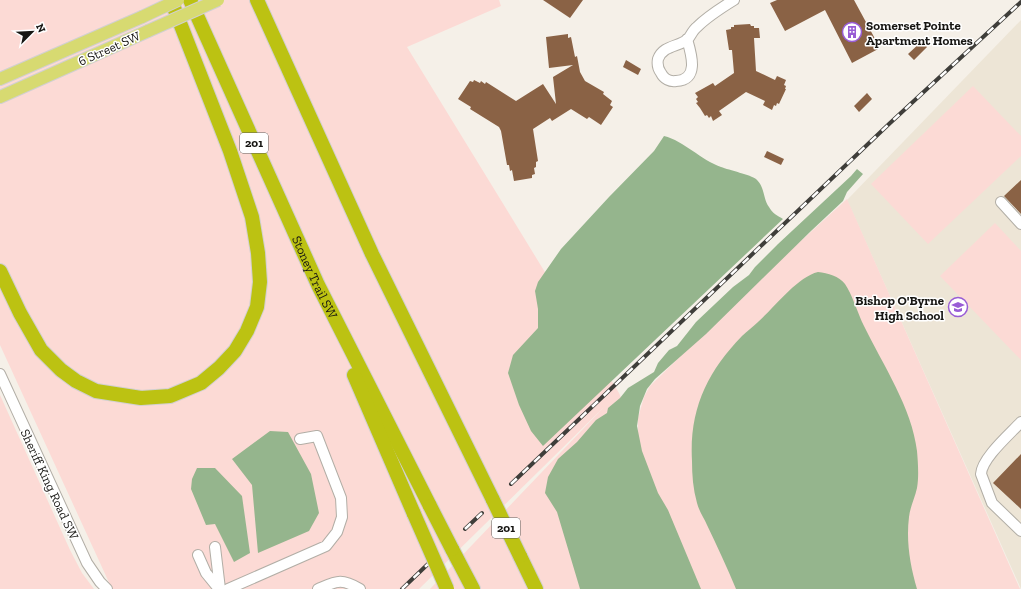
<svg xmlns="http://www.w3.org/2000/svg" width="1021" height="589" viewBox="0 0 1021 589" font-family="'Zilla Slab',serif">
<rect width="100%" height="100%" fill="#f5f0e8"/>
<path fill="#ede5d6" d="M1021 20V589L847 200Z"/>
<path fill="#fcdad5" d="M0 0H499L501 6 407 47 619 393 638 436V418L644 397 650 386 769 270 847 199 1020 589H430L604 407 419 589H112L0 345Z
M973 86 1021 136V156L928 244 871 184Z
M995 223 1021 251V360L940 276Z
M0 395 70 550 82 573 94 589H0Z"/>
<path fill="#95b58d" d="M664 136C684 141 701 160 721 167 729 170 751 175 756 179 765 187 763 199 769 207 772 213 778 216 783 219L543 446 531 431 519 405 508 373 513 355 538 328V309L535 291 538 282 561 249 609 197 654 151Z
M857 169 863 174 847 192 843 201 811 231 706 334 655 379 647 389 640 406 637 426 642 451 658 493 668 510 701 589H580L557 512 545 493 548 477 558 459 577 442 596 420 607 413 608 408 620 398 628 388 654 372 658 363 669 350 677 346 696 322 733 287 749 275 755 267 778 244 851 176Z
M818 272C828 273 839 276 845 284 852 294 858 314 864 326 883 365 912 408 917 451 918 463 919 476 917 488 915 498 910 507 909 517 906 541 910 565 917 589H736C727 567 717 546 707 525 704 518 699 511 697 503 693 489 692 475 692 461 689 410 707 372 742 336 747 331 753 327 758 322 774 308 797 277 818 272Z
M270 431 288 432 311 474 319 513 309 531 258 553 252 485 232 459Z
M197 468H215L242 496 250 553 234 562 215 524 206 525 191 489 192 479Z"/>
<path fill="#8a6245" d="M543 0H583L570 18Z
M777 0H854L880 48 852 63 825 10 785 31 770 3Z
M750 24 751 26H754V28H759L760 38H754L756 71 775 80 777 76 786 80 784 85 786 86 785 89H786L779 104 777 103 776 106 774 105 772 110 763 105 765 101 746 92 719 111 722 115 713 121 711 116 709 118 707 115 705 116 700 108 696 103 698 102 696 99 698 97 695 93 713 83 715 86 734 73 732 50H729L726 30 731 29V27H734V25Z
M568 34V38L571 37 575 57 577 56 580 72 585 81 604 92 603 94 612 101 610 105 613 107 601 125 589 117 587 119 571 109 552 121 550 118 533 129 538 161 536 162V167L534 168 535 174 532 175V178L514 181 512 170 510 171 509 165H507L501 131 499 127 470 109 471 107 458 99 470 81 473 82 474 80 480 83 481 81 485 84 486 82 516 101 543 84 556 104 553 77 573 65 549 68 546 37Z
M921 42 927 47 914 60 908 54Z
M626 60 641 69 638 75 623 67Z
M867 93 872 99 859 112 854 106Z
M767 151 784 159 781 165 764 157Z
M1021 180V214L1004 196Z
M1021 454V509L993 483Z"/>
<g fill="none" stroke-linecap="round" stroke-linejoin="round">
<g stroke="#b2aea6" stroke-width="12">
<path id="minor" d="M687 39C691 53 700 80 676 81 670 82 664 79 661 73 658 69 657 64 658 59 663 45 679 47 688 39 691 35 693 30 697 27 708 16 721 8 734 0
M1001 202 1021 224
M0 374 87 563 100 582 107 589
M1021 422C1010 434 982 458 981 474L992 503 1021 531
M215 547 220 589
M198 555 206 573 219 589
M228 589 326 546 337 532 342 517 341 498 317 436 300 439
M318 589C337 581 341 578 360 589"/>
</g>
<g stroke="#d1d0d0" stroke-width="14">
<path id="major" d="M0 79 142 17
M0 97 148 31"/>
</g>
<g stroke="#d1d0d0" stroke-width="16">
<g id="highway">
<path id="s1" d="M190 0 318 285 430 506"/>
<path d="M257 0 372 254 493 500"/>
<path d="M0 271 20 313 41 350 61 370 76 381 96 391 141 398 170 396 182 391 201 383 219 368 235 351 247 331 257 307 260 282 258 253 252 217 230 151 171 0"/>
<path d="M354 375 414 514"/>
<path d="M452 549 473 589"/>
<path d="M520 556 536 589"/>
</g>
</g>
<use href="#minor" stroke="#fff" stroke-width="10"/>
<use href="#major" stroke="#d7da71" stroke-width="12"/>
<use href="#highway" stroke="#bcc212" stroke-width="14"/>
<g stroke="#3f3e3a" stroke-width="4">
<path id="rail" d="M511 484 889 124 1021 2
M465 529 482 513
M402 589 429 563"/>
</g>
<use href="#rail" stroke="#fff" stroke-width="2.5" stroke-dasharray="8" stroke-linecap="butt"/>
<g stroke="#d1d0d0" stroke-width="14" stroke-linecap="butt">
<path id="major-bridge" d="M142 17 178 0
M148 31 218 0"/>
</g>
<g stroke="#d1d0d0" stroke-width="16" stroke-linecap="butt">
<path id="highway-bridge" d="M493 500 520 556
M430 506 452 549
M414 514 447 589"/>
</g>
<use href="#major-bridge" stroke="#d7da71" stroke-width="12"/>
<use href="#highway-bridge" stroke="#bcc212" stroke-width="14"/>
</g>
<defs>
<g id="building-ring" transform="scale(1)"><circle r="9.5" fill="#fff" stroke="#995dd5" stroke-width="1.5"/><path d="M-4-6H4V6H1V3H-1V6H-4ZM-2.5-4.3h1.7v1.8h-1.7ZM.8-4.3h1.7v1.8H.8ZM-2.5-1h1.7V.8h-1.7ZM.8-1h1.7V.8H.8Z" fill="#995dd5"/></g>
<g id="school-ring" transform="scale(1)"><circle r="9.5" fill="#fff" stroke="#995dd5" stroke-width="1.5"/><path d="M0-5L7-2L0 1L-7-2ZM-4 1L0 2.5L4 1V4Q0 6-4 4Z" fill="#995dd5"/></g>
</defs>
<g fill-rule="evenodd">
<use href="#building-ring" x="852" y="32"/>
<use href="#school-ring" x="958" y="307"/>
</g>
<g text-anchor="middle" stroke-width="3" stroke-linejoin="round" paint-order="stroke">
<g fill="#fff" stroke="#5d5c5a" stroke-width="1">
<rect x="240" y="133" width="28" height="20" rx="3"/>
<rect x="492" y="518" width="28" height="20" rx="3"/>
</g>
<g font-size="12" font-weight="bold" fill="#171613">
<text x="254" y="147">201</text>
<text x="506" y="532">201</text>
</g>
<g font-size="13" font-weight="bold" fill="#171613" stroke="#fff" text-anchor="start">
<text x="866" y="30">Somerset Pointe<tspan x="866" dy="15">Apartment Homes</tspan></text>
<text x="944" y="305" text-anchor="end">Bishop O'Byrne<tspan x="944" dy="15">High School</tspan></text>
</g>
<g font-size="13" fill="#171613" stroke="#fff">
<text transform="translate(109 48) rotate(-24)" y="5">6 Street SW</text>
<text dy="5" stroke="none"><textPath href="#s1" startOffset="304">Stoney Trail SW</textPath></text>
<text transform="translate(50 484) rotate(65)" y="5">Sheriff King Road SW</text>
</g>
</g>
<g transform="translate(32 32) rotate(66)" stroke="#ffffff" stroke-width="3" paint-order="stroke">
<path d="M0-3L7 15L0 10L-7 15Z" fill="#171613"/>
<text y="-6" font-size="11" font-weight="bold" text-anchor="middle" fill="#171613">N</text>
</g>
</svg>
